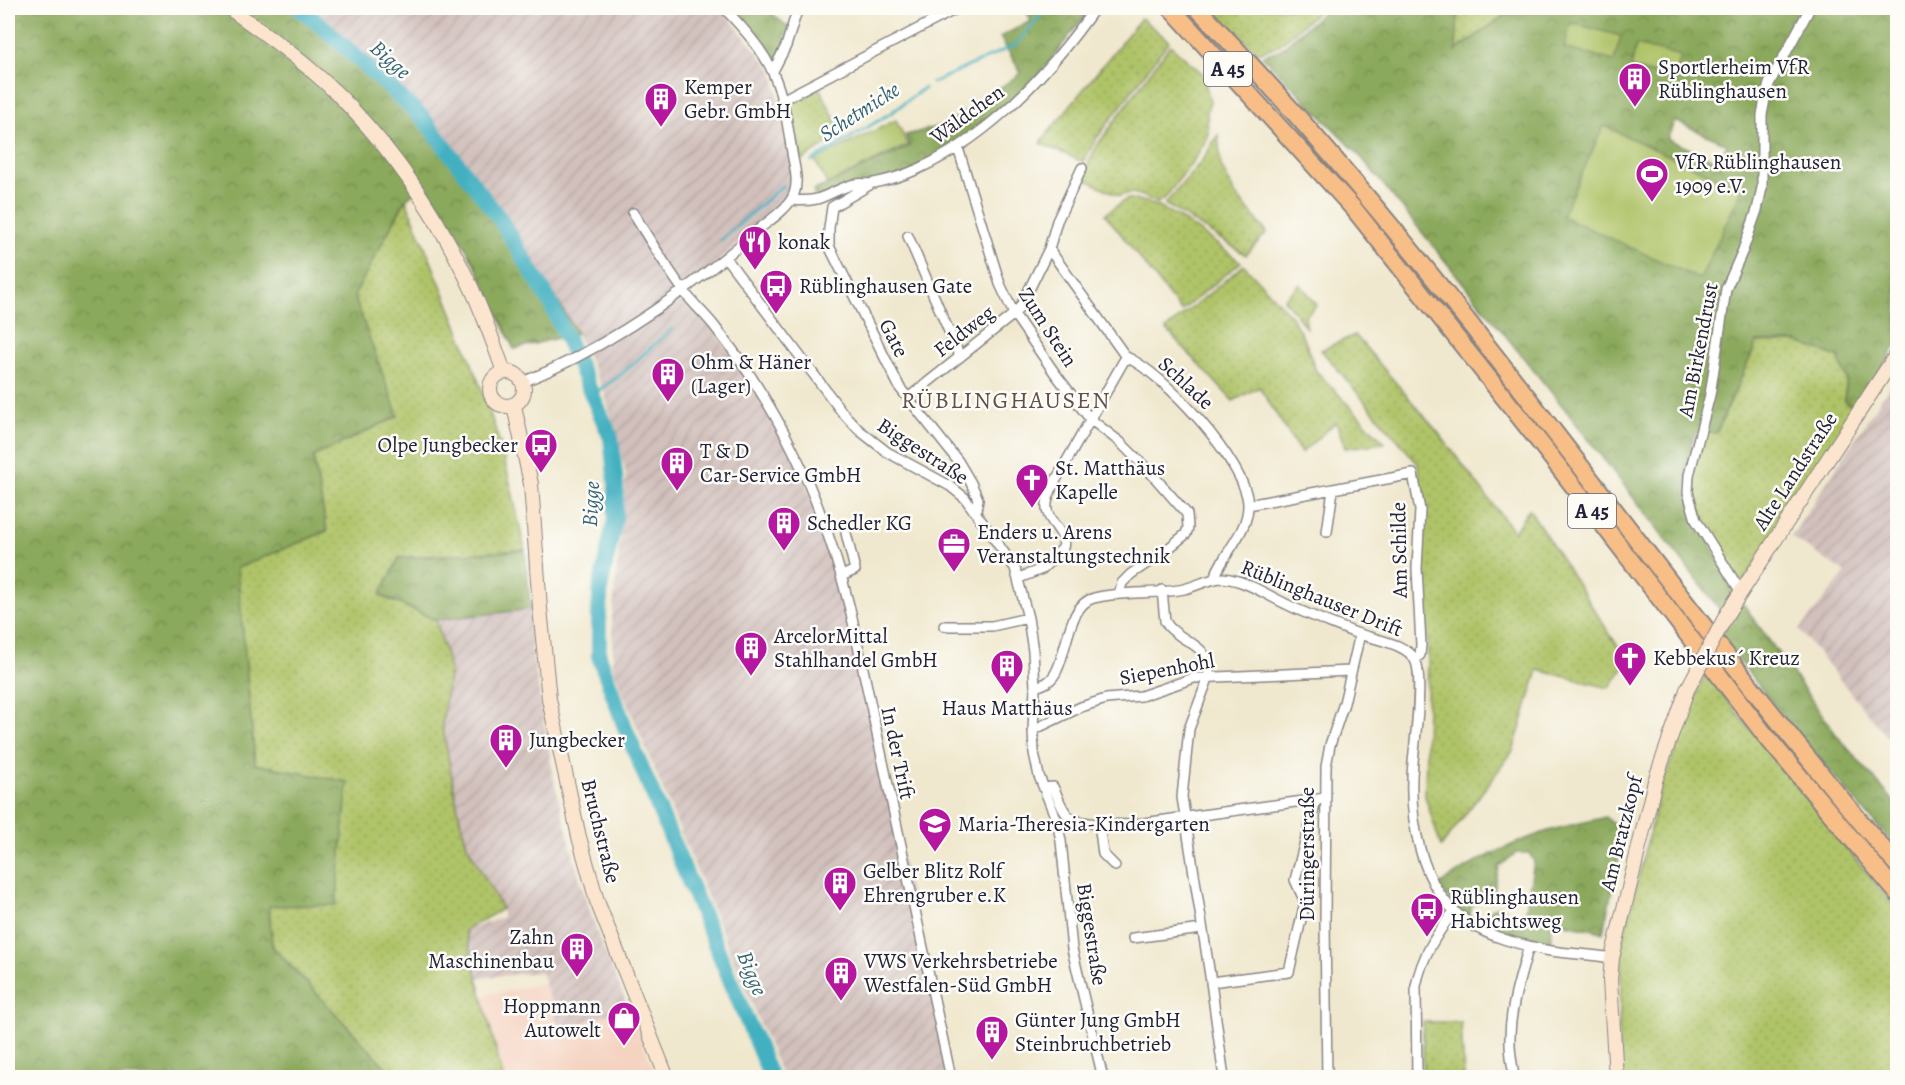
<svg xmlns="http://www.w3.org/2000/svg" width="1905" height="1085" viewBox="0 0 1905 1085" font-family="Alegreya,serif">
<defs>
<pattern id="industrial-furrows" width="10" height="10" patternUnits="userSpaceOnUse" patternTransform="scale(1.5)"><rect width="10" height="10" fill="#d1c0bc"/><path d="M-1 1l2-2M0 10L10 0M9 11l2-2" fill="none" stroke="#b3a5a2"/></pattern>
<pattern id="green-dots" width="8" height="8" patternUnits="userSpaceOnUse" patternTransform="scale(1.5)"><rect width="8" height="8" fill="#afc367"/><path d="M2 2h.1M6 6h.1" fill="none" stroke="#96a75a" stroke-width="1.8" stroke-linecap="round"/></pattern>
<pattern id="forest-crowns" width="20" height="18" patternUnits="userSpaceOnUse" patternTransform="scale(1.5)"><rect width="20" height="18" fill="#8ba95c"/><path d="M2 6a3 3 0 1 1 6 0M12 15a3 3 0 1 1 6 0" fill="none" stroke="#71894d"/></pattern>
</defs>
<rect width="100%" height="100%" fill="#fdfcf7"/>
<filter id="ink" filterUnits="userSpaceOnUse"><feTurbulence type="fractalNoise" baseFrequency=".0167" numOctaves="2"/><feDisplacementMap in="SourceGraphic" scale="12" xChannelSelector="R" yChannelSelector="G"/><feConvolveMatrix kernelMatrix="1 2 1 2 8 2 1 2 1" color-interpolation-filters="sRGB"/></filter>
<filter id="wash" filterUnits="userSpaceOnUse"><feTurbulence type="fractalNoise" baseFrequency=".008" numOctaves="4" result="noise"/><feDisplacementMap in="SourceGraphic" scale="24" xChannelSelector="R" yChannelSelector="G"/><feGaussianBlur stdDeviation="1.35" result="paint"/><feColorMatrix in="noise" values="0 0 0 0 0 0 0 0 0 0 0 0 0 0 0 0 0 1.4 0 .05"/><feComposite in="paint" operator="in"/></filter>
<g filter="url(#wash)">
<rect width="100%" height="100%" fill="#f0e8ce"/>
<path fill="#f5d3c1" d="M544 983 560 1030 628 1007 657 1077H503L482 996Z"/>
<path fill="url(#industrial-furrows)" d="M297 8H721L773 71 794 170 791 200 684 291 699 308 785 433 834 554 951 1077H782L613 669 612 619 626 474 605 394 576 333 511 224 434 122Z
M1897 375V749L1799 630 1846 573 1791 537Z
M531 609 532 652 555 785 581 884 600 941 628 1007 560 1030 541 972 478 978 465 930 502 918V909L467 845 459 815 442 724 450 670 436 620Z"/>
<path fill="url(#green-dots)" stroke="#687251" stroke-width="1.5" d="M1211 8H1322L1279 45 1258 53Z
M1458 8H1546L1505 15 1455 51Z
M1141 18 1169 41 1094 142 1083 162 1040 143Z
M1170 45 1203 74 1210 102 1207 111 1208 137 1196 157 1165 198 1157 203C1145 197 1133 189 1120 196L1082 178 1096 147Z
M820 88 837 124 832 141 802 160 789 105Z
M1218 135 1221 166 1235 194 1267 232 1246 255 1165 204 1201 162Z
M1127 199C1164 199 1211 241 1241 262L1181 311 1105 214Z
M406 200C437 277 471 355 497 434 509 472 516 511 525 550L399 558 381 596 436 620 450 670 442 724 459 815 467 845 502 909 465 930 503 1077H395L272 946 269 905 347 782 255 764 237 568 327 531 313 457 398 416 353 296Z
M1244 265 1291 316 1305 341 1316 371 1385 443 1345 448 1336 422 1301 453 1259 387 1233 401 1166 329Z
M1300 284 1317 305 1305 316 1307 329 1284 299Z
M1355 335 1437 431 1514 532 1529 509 1619 648 1625 666 1609 688 1538 670 1513 751 1441 847 1425 796 1428 654 1418 464 1321 350Z
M1757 342H1798L1838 357 1847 379 1844 401 1857 408 1740 586 1698 518 1690 492 1699 433 1717 432Z
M1705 673 1897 910V1077L1621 1078 1618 1048 1623 939 1660 790Z
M1423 1022H1461L1464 1077H1423Z"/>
<path fill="url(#forest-crowns)" stroke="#56664c" stroke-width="1.5" fill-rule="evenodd" d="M8 8H297L434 122 511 224 577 333 514 349C489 295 462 229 424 184L405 200 354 296 398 416 313 457 327 531 237 568 255 764 348 782 336 905 269 906 272 946 395 1077H8Z
M730 8H774L773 14 789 28 776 66 751 30Z
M1025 8H1091L1025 93 973 133 917 170 868 187 816 199 813 191 910 146 906 135 948 124 1021 73 1000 37 1031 21Z
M1328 8H1458L1456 51 1505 15 1546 8H1897V344L1857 408 1844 401 1847 379 1838 357 1798 342H1757L1716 433H1695L1687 462 1686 492 1713 550 1735 592 1721 611 1564 408 1361 157 1262 56 1281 49ZM1675 121 1727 144 1720 162 1667 139Z
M525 550 531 609 436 620 380 595 399 558Z
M1741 601 1838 737 1897 805V849L1782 716 1720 635Z
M1605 817 1616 826 1623 838 1603 933 1599 931 1551 921 1552 942 1485 927 1481 919 1493 908 1500 906 1509 914 1512 924 1523 928 1534 861 1529 853H1516L1499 867 1494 891 1472 905 1470 915 1458 911 1438 886C1469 864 1506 846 1542 833 1562 826 1585 823 1605 817Z"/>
<path fill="#afc367" stroke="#687251" stroke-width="1.5" d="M1571 23 1621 36 1614 61 1564 48Z
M1636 45 1681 56 1675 79 1631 68Z
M896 120 908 145 827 184 815 160Z
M1604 126 1742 189 1700 279 1562 216Z"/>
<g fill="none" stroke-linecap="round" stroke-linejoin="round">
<path stroke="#43b0c1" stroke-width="3" d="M932 83 1015 45 1047 8
M812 161 891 113 924 88
M721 240 783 185
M592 395 618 377 672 329"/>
<path stroke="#43b0c1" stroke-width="16" d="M299 8 322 26 423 118 500 219 550 302 578 363 611 438 616 485 615 519 601 584 599 612V656L626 730 771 1078"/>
</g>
</g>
<g filter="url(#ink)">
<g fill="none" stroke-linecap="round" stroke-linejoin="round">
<g stroke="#898584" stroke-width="12">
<path id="street" d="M773 71 786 46 798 8
M782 100 958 8
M958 148 1000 284 1014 314 1054 372 1090 419 1120 442 1150 472 1187 514 1188 528 1186 534 1164 552 1131 574 1122 583 1119 594
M871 184 832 207 829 228V246L900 388 958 461 971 483 978 499 976 512
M791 200C824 203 823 194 851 185 859 182 867 185 874 183 888 180 905 175 918 169 991 136 1049 73 1095 8
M633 213C649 239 665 265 683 290 692 303 705 314 715 327 731 347 747 369 760 391 803 459 832 535 851 613L951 1078
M908 236 960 357
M1049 249 1126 357C1164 373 1246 463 1248 504 1249 532 1222 554 1214 579
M726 258 842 412 859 430 887 452 950 486 965 498 1015 568 1028 618 1033 651 1035 687 1033 730 1034 753 1039 776 1057 821 1061 841 1072 949 1103 1078
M523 382C610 347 688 291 759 229 770 220 789 208 794 194 799 181 794 165 792 153 788 126 784 98 773 73 763 49 741 26 724 8
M908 398 1014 314 1021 306 1049 249 1057 221 1082 168
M1248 505 1413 474 1420 510 1417 568 1421 645 1420 655 1415 659
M1327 532 1333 490
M842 576 855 570 846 533
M1019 578 1042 569 1063 548C1068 532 1044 521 1047 504 1047 498 1051 491 1053 485L1126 357
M1162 590 1165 621 1169 627C1188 646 1210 644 1209 676L1189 729 1182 797 1211 982 1224 1078
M1741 592 1696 520 1688 492 1689 475 1710 395 1726 289 1743 250 1757 210 1762 188V115L1765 99 1769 84 1810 8
M944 626H992L1028 618
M1035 687C1041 685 1047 684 1051 679 1068 662 1065 605 1094 598 1123 590 1156 595 1184 589 1197 586 1210 578 1223 578 1246 580 1266 595 1286 604 1308 615 1331 623 1353 632 1371 639 1409 643 1416 662 1423 681 1415 740 1413 762 1408 815 1419 890 1468 922 1489 937 1519 944 1545 950 1567 954 1590 954 1612 958
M1033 730 1081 707 1106 699 1141 696 1194 678 1350 671
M1044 788 1053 787C1058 796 1062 812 1070 817 1082 826 1115 824 1129 825L1325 798
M1099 823 1103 854 1115 866
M1133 938 1202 929
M1211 982 1289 972 1305 902 1295 880 1316 800
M1327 1078 1325 922 1326 767 1330 745 1344 703 1360 634
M1417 1078 1416 986C1422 956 1436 935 1454 911
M1514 1078C1513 1067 1510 1055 1510 1044 1509 1010 1520 978 1529 946"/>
</g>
<g stroke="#898584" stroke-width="16">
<path id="secondary" d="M229 8C273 39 316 70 352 109 401 161 441 223 471 287 484 315 494 344 504 372
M490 389a17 17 0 1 1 34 0a17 17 0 1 1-34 0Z
M514 406 531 484 540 608 549 699 579 837 597 901 667 1078
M1728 612 1898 352
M1616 1078 1610 980 1612 958 1655 781 1687 690"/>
</g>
<g stroke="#898584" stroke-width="20">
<path id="highway" d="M1171 8 1354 209 1541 444 1765 735 1898 894
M1197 8C1455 273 1657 586 1898 866"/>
</g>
<use href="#street" stroke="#fff" stroke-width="9"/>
<use href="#secondary" stroke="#fce5cf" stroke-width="14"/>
<use href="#highway" stroke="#f7be88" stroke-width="16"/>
<g stroke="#898584" stroke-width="16" stroke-linecap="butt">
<path id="secondary-bridge" d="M1687 690 1728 612"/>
</g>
<use href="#secondary-bridge" stroke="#fce5cf" stroke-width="14"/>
</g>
</g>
<defs>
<g id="building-pin" transform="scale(1.725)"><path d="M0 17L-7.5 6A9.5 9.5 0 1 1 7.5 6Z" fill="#b5179e" stroke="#fdfcf7"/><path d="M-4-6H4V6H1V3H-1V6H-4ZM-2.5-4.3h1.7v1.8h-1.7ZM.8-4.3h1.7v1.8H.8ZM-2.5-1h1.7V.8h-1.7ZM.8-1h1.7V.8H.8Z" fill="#fff"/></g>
<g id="stadium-pin" transform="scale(1.725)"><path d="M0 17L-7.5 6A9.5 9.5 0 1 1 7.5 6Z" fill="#b5179e" stroke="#fdfcf7"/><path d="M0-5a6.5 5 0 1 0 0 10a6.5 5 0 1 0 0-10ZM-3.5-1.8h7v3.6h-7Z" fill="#fff"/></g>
<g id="restaurant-pin" transform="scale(1.725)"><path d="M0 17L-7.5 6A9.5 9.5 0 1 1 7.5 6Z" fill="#b5179e" stroke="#fdfcf7"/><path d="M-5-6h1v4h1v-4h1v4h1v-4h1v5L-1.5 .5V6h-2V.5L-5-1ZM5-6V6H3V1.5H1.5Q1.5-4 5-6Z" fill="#fff"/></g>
<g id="bus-pin" transform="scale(1.725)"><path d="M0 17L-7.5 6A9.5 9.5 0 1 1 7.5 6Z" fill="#b5179e" stroke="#fdfcf7"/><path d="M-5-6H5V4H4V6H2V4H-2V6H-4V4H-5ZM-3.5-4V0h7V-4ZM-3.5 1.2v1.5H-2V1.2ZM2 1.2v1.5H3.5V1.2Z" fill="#fff"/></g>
<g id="church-pin" transform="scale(1.725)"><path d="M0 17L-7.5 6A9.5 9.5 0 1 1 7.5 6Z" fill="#b5179e" stroke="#fdfcf7"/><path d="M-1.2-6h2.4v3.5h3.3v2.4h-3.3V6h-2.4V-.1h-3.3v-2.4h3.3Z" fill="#fff"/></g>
<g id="office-pin" transform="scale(1.725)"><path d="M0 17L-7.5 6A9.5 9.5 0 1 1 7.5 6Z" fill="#b5179e" stroke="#fdfcf7"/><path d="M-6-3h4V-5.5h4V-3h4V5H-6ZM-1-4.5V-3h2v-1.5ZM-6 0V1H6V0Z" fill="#fff"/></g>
<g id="school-pin" transform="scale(1.725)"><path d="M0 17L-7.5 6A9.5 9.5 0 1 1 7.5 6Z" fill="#b5179e" stroke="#fdfcf7"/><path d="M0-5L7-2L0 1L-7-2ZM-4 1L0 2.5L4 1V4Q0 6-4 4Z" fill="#fff"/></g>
<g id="shop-pin" transform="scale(1.725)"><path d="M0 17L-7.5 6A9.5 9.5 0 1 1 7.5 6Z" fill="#b5179e" stroke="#fdfcf7"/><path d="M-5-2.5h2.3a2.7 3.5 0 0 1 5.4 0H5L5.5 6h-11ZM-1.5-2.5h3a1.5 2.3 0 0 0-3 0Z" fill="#fff"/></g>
</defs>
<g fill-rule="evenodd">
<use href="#building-pin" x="1635" y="79"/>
<use href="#building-pin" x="661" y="99"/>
<use href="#stadium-pin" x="1652" y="174"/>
<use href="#restaurant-pin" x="755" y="242"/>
<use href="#bus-pin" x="776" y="286"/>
<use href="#building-pin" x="668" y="374"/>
<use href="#bus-pin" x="541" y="445"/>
<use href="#building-pin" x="677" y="463"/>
<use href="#church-pin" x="1032" y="480"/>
<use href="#building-pin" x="784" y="523"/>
<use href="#office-pin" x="954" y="544"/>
<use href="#building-pin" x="751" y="648"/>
<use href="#church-pin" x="1630" y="658"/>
<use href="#building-pin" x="1007" y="666"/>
<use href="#building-pin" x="506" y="740"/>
<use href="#school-pin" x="935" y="824"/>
<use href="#building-pin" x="840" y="883"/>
<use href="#bus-pin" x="1427" y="909"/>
<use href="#building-pin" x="577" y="949"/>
<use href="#building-pin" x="841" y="973"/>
<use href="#shop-pin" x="624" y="1018"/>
<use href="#building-pin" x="992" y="1032"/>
</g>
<g text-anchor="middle" stroke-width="5" stroke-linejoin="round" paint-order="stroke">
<g fill="#fdfcf7" stroke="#646373" stroke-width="1.5">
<rect x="1204" y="52" width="48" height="34" rx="4.5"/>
<rect x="1568" y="494" width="48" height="34" rx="4.5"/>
</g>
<g font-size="20" font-weight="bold" fill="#22223b">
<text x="1228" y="76">A 45</text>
<text x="1592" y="518">A 45</text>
</g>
<g font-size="21" fill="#22223b" stroke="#fdfcf7" text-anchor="start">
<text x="1658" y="74">Sportlerheim VfR<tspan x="1658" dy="24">Rüblinghausen</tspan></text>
<text x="684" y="94">Kemper<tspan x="684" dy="24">Gebr. GmbH</tspan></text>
<text x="1675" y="169">VfR Rüblinghausen<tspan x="1675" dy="24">1909 e.V.</tspan></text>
<text x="778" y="249">konak</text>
<text x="799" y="293">Rüblinghausen Gate</text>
<text x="691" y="369">Ohm &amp; Häner<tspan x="691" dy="24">(Lager)</tspan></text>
<text x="518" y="452" text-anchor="end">Olpe Jungbecker</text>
<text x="700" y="458">T &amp; D<tspan x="700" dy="24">Car-Service GmbH</tspan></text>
<text x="1055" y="475">St. Matthäus<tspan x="1055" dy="24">Kapelle</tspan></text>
<text x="807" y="530">Schedler KG</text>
<text x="977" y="539">Enders u. Arens<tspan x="977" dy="24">Veranstaltungstechnik</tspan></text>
<text x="774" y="643">ArcelorMittal<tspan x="774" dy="24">Stahlhandel GmbH</tspan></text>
<text x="1653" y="665">Kebbekus´ Kreuz</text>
<text x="1007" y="715" text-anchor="middle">Haus Matthäus</text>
<text x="529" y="747">Jungbecker</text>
<text x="958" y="831">Maria-Theresia-Kindergarten</text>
<text x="863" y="878">Gelber Blitz Rolf<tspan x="863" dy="24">Ehrengruber e.K</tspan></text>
<text x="1450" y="904">Rüblinghausen<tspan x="1450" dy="24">Habichtsweg</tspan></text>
<text x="554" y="944" text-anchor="end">Zahn<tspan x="554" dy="24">Maschinenbau</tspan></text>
<text x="864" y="968">VWS Verkehrsbetriebe<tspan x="864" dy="24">Westfalen-Süd GmbH</tspan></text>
<text x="601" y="1013" text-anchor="end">Hoppmann<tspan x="601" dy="24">Autowelt</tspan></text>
<text x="1015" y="1027">Günter Jung GmbH<tspan x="1015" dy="24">Steinbruchbetrieb</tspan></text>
</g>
<g font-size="21" fill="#22223b" stroke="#fdfcf7">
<text transform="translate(967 114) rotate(-36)" y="7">Wäldchen</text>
<text transform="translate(1048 327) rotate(57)" y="7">Zum Stein</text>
<text transform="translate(964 331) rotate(-38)" y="7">Feldweg</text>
<text transform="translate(894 338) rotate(63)" y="7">Gate</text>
<text transform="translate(1698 350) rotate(-79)" y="7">Am Birkendrust</text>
<text transform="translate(1186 383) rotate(43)" y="7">Schlade</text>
<text transform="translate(923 451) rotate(33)" y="7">Biggestraße</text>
<text transform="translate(1795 471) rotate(-57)" y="7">Alte Landstraße</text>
<text transform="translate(1399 550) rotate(-91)" y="7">Am Schilde</text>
<text transform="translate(1322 598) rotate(22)" y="7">Rüblinghauser Drift</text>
<text transform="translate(1167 669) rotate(-11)" y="7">Siepenhohl</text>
<text transform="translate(898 753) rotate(78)" y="7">In der Trift</text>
<text transform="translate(601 831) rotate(76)" y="7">Bruchstraße</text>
<text transform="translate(1621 833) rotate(-76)" y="7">Am Bratzkopf</text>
<text transform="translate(1307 854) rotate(-90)" y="7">Düringerstraße</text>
<text transform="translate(1092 934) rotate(81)" y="7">Biggestraße</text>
</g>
<g font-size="22" font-style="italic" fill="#316277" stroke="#fdfcf7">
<text transform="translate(391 59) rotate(42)" y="8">Bigge</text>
<text transform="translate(859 111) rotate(-33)" y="8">Schetmicke</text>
<text transform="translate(590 504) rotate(-87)" y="8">Bigge</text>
<text transform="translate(753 973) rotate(68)" y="8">Bigge</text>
</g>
<g font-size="24" letter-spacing="1.5" fill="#644f4b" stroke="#fdfcf7">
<text x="1006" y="408">RÜBLINGHAUSEN</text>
</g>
</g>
<rect width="1905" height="1085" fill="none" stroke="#fdfcf7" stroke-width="30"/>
</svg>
